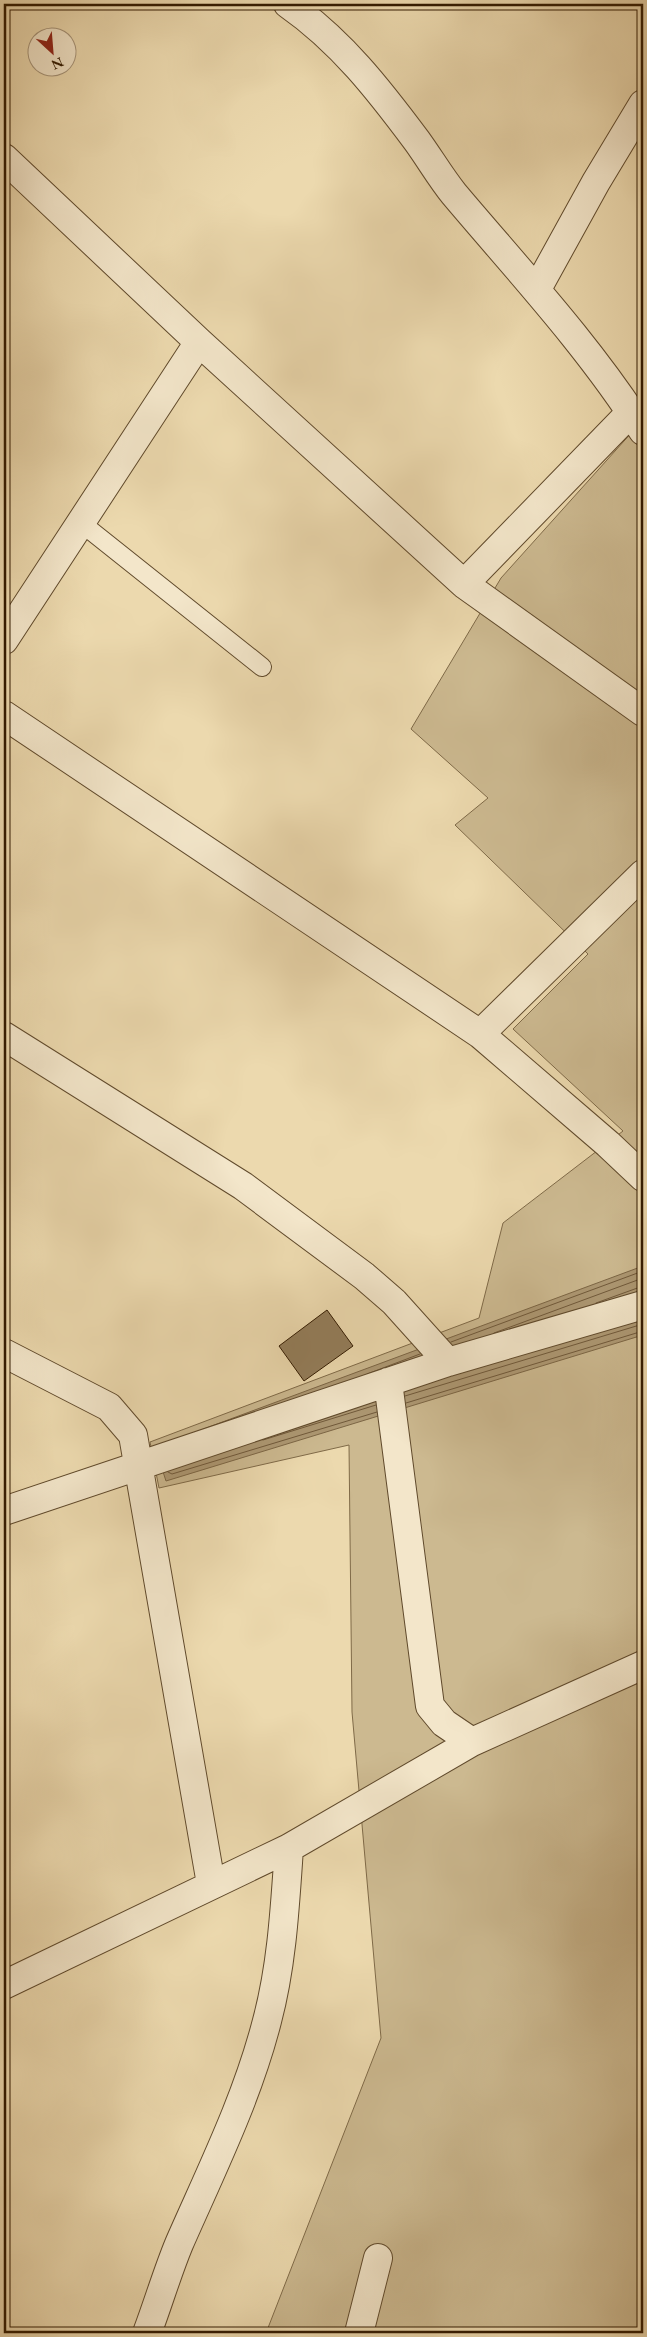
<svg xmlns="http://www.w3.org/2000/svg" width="647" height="2337" viewBox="0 0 647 2337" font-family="'EB Garamond',serif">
<rect width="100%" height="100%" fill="#ecd9ae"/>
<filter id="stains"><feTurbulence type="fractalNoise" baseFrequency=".004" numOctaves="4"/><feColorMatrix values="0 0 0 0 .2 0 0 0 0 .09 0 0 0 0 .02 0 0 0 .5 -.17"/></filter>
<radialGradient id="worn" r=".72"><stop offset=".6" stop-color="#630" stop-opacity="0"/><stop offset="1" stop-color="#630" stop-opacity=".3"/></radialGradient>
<path fill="#ccb990" stroke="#7f6a48" d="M642 421 643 2333H266L381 2038 352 1712 349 1445 159 1488 150 1442 479 1318 503 1223 623 1131 513 1029 588 954 455 825 488 798 411 729 501 578Z"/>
<path fill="#ad9873" stroke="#7c6645" d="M643 1266V1335L166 1481 155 1447Z"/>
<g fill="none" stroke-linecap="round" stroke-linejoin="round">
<path stroke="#70593a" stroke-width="1" d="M596 1303 643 1286
M494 1333 643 1278
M451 1342 643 1271
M367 1374 420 1354
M405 1396 643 1324
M406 1403 643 1331
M263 1440 376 1405
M168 1472 172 1474 377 1412"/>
</g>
<path fill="#937d5a" stroke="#321a00" d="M327 1310 353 1346 304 1381 279 1346Z"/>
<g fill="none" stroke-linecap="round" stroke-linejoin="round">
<g stroke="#604a2c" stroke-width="20">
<path id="lane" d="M80 522 262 667"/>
</g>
<g stroke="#604a2c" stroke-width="30">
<path id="street" d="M288 4C341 41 379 90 417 141 430 159 441 178 454 194 519 271 589 346 643 431
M4 158 199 342 464 584 643 712
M537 289 596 182 643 104
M464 584 631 412
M4 640 199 342
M4 715 480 1034 608 1144 643 1177
M480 1034 643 874
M4 1036 243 1186 364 1276 394 1302 448 1362
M4 1353 109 1407 133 1435 211 1884
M388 1382 430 1706 444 1723 472 1742
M4 1511 448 1362 643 1305
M4 1985 289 1848 472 1742 643 1665
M147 2333C158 2304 167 2273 179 2244 211 2171 247 2099 267 2021 282 1965 285 1906 289 1848
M359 2333 378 2258"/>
</g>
<use href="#lane" stroke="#f3e6ca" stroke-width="18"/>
<use href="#street" stroke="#f3e6ca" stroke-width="28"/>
</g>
<rect width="647" height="2337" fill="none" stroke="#ecd9ae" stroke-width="20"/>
<rect x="5" y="5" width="637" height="2327" fill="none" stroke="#321a00" stroke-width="2.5"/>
<rect x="10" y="10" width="627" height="2317" fill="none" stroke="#321a00"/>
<g transform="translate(52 52) rotate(154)"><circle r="24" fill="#f3e6ca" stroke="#a69479"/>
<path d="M0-4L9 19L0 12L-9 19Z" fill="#8f2418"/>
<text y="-8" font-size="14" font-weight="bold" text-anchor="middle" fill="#321a00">N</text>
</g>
<rect width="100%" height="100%" filter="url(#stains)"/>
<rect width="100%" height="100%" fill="url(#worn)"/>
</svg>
